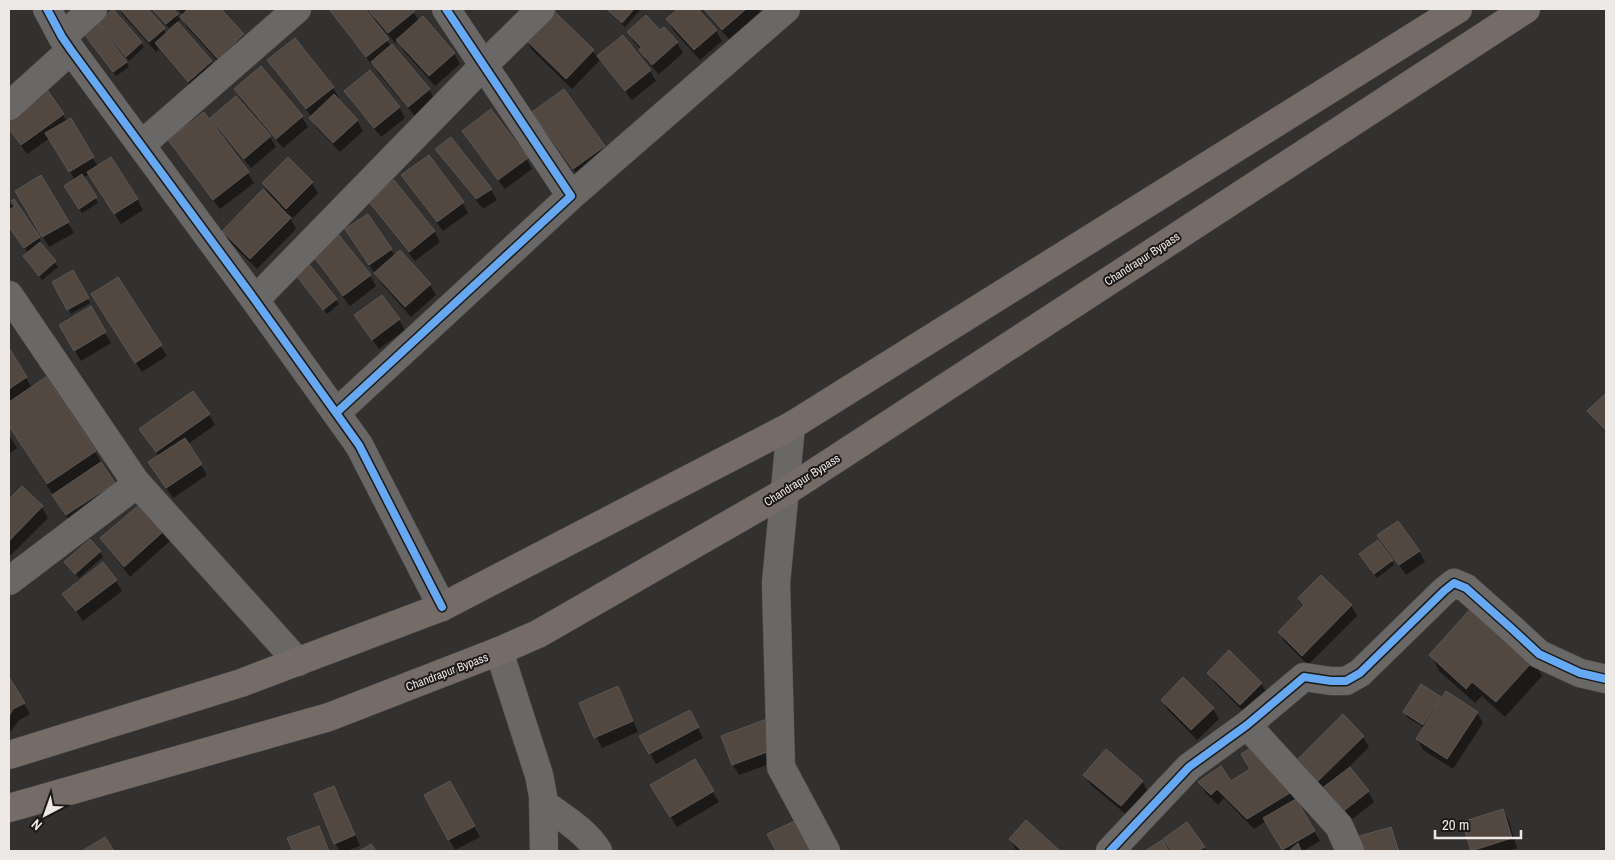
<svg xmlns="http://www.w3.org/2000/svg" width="1615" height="860" viewBox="0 0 1615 860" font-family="'Archivo Narrow',sans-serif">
<rect width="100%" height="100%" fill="#33312f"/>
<path fill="#0007" d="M120 9H146L167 34 211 62 217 72 195 91 159 49 156 52 123 15Z
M152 9H172L180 19 183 15 178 9H219L243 35 249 46 224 68 187 27 182 18 169 28Z
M329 9H363L391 46 429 89 435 100 415 116 378 73 374 65 373 66Z
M373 9H411L419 21 454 53 460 64 435 86 404 51 398 41 395 43 376 21 370 11Z
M605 9H641L625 27Z
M679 9H697L716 31 722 41 700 60 673 30 667 19Z
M701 9H758L760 12 729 39Z
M103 27 141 43 144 47 129 61Z
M628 32H660L677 43 683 53 659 74 646 60 641 49 634 42Z
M86 35 126 62 129 67 116 76Z
M622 37 650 71 656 81 632 100 600 60 572 89 532 50 526 39 593 51 597 57Z
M269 61 333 88 339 98 337 99 357 120 363 131 340 152 317 128 311 118 312 117 275 71Z
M261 68 302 117 308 127 283 148 242 100 236 90Z
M563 90 610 157 580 179 533 112Z
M346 91 399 107 405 118 381 137 352 101Z
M236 97 270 137 276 147 251 168 218 128 212 118Z
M63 114 66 121 70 119 98 167 137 199 143 210 121 224 89 174 83 178 98 203 82 213 66 186 75 180 50 138 27 154 9 129V117Z
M204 114 248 173 254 183 220 209 175 150 169 140Z
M463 131 526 158 532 169 505 189 469 141Z
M451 138 491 190 497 200 483 209 443 159 437 149Z
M288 158 312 183 318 193 293 218 288 214 296 229 257 269 229 241 223 231 280 205 269 194 263 184Z
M41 177 74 233 49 247 16 191Z
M409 186 462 202 468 213 443 231Z
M369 201 434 231 440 242 415 261 375 211Z
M9 202 39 237 41 242 40 243 58 267 42 280 27 261 28 253 9 226Z
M368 215 395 256 430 285 436 295 411 317 382 284 352 240Z
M314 256 370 276 376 286 350 306 320 267Z
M309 265 339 304 327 314 299 279Z
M73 272 90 303 71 314 54 282Z
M117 278 167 356 142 372 98 305Z
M90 308 111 343 81 361 60 325Z
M355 315 399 320 405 330 379 349Z
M9 350 32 388 95 452 120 493 72 525 9 426Z
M1606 395V433L1595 421 1589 411Z
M209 414 215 425 188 444 207 475 173 498 156 473 159 456 141 430Z
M9 435 17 448 9 454Z
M22 488 42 507 48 518 10 556 9 501Z
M164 531 170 541 130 577 108 548 102 538Z
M1379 536 1419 551 1425 562 1406 575Z
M100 552 103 557 79 578 66 562Z
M1363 559 1392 561 1394 565 1377 578Z
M116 581 122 591 83 621 64 594Z
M1299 599 1351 605 1357 616 1308 665 1285 642 1279 632 1304 607Z
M1431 655 1533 661 1542 676 1505 717 1482 696 1475 703 1439 671Z
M1209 673 1261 683 1267 694 1246 714 1215 683Z
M9 679 30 714 19 720 9 734Z
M623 698 638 732 602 748 580 704Z
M1440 698 1442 701 1477 713 1483 723 1453 769 1423 750 1417 739 1424 728 1407 717 1404 712Z
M1162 700 1213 709 1219 719 1197 740 1168 710Z
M767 720 783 759 739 775 733 765 723 736Z
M695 722 703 738 656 764 650 753Z
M1363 737 1369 747 1349 767 1368 791 1374 802 1347 823 1301 773Z
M1257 746 1300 801 1297 803 1320 841 1303 851H1283L1266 821 1254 829 1224 798 1218 805 1206 793 1200 783H1230L1251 770Z
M694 761 719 802 677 827 652 785Z
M1085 775 1142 781 1148 792 1128 816 1091 785Z
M450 783 480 837 455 850 425 795Z
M334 787 340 798 360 846 346 851H340L335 843Z
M1503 810 1509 821 1517 848 1507 851H1473L1463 823Z
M1026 822 1058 851H1018L1016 850 1010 839Z
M319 827 330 851H294L289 838Z
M1390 828 1396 839 1400 851H1362Z
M1168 844 1204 847 1206 851H1173Z"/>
<path fill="#534840" stroke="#5a5856" d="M113 9 142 42 126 57 98 22Z
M120 9H148L165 28 149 42Z
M152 9H174L178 14 166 24Z
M188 9H221L244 34 218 59 180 17Z
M329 9H365L389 39 366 57Z
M371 9H413L415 11 388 33 369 11Z
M606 9H634L622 23Z
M678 9H698L717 30 694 50 666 19Z
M703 9H746L722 30Z
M553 10 594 50 566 79 525 39Z
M646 15 660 30 664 27 678 42 652 65 639 50 641 47 627 32Z
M423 16 455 53 429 76 396 40Z
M95 20 127 62 113 72 81 30Z
M178 22 212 61 188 82 155 43Z
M623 35 651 70 625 91 597 56Z
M295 38 334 87 306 109 267 60Z
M392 44 430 89 408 107 371 62Z
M261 66 303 116 276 139 234 89Z
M370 70 400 107 374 128 344 91Z
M46 88 64 114 21 145 9 129V115Z
M564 89 605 146 573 169 532 112Z
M334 94 358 120 333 143 309 118Z
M236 96 271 136 244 159 210 118Z
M491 109 528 158 498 180 462 131Z
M204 112 249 172 213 200 168 140Z
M71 118 94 157 69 172 45 133Z
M451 137 492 189 476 199 435 149Z
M429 155 464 202 437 222 401 175Z
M111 157 138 199 114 214 87 172Z
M288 157 313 182 286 209 262 183Z
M82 174 97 197 79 209 64 186Z
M41 175 69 222 42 237 15 191Z
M394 180 435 231 409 252 368 201Z
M263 189 291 218 250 259 222 231Z
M14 199 40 237 24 248 9 227V210L15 206 11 201Z
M368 214 392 249 369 265 345 229Z
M339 235 371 275 343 296 313 256Z
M40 242 56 261 39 276 23 256Z
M400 250 431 284 405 307 374 273Z
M309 264 337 299 323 310 295 274Z
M73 270 89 298 67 310 52 282Z
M118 277 162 345 135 363 91 294Z
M382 295 400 319 372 340 354 315Z
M91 306 106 332 74 351 59 325Z
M9 348 27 377 9 389Z
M46 377 96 451 47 484 9 426V402Z
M193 391 210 414 156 452 139 429Z
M1606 393V431L1587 411Z
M185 438 202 464 166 488 148 462Z
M101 462 115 483 66 515 52 495Z
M22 486 43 506 9 541V499Z
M139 505 165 530 124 567 100 538Z
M1398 521 1420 551 1399 565 1377 535Z
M90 539 101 551 75 574 64 562Z
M1378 540 1393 560 1374 574 1359 554Z
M103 562 117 580 76 611 62 594Z
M1321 575 1352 605 1302 656 1278 632 1304 605 1298 598Z
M1473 606 1534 660 1496 702 1472 682 1466 689 1429 655Z
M1229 650 1262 683 1240 705 1207 673Z
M9 677 25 703 13 709 9 716Z
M1183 677 1214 708 1191 730 1161 700Z
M1421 684 1441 697 1423 725 1403 712Z
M618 686 633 721 594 738 579 703Z
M1446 691 1478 712 1447 759 1416 739Z
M690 710 699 727 649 754 639 736Z
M1343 714 1364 736 1315 784 1294 763Z
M767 719 778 748 732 765 721 736Z
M1257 744 1295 790 1247 819 1217 789 1211 795 1198 782 1205 777 1221 766 1231 781 1250 769 1241 754Z
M1106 749 1143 781 1121 806 1083 775Z
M695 759 714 791 670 817 650 785Z
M1350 767 1369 791 1341 813 1321 789Z
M450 781 475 826 448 840 424 795Z
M334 786 355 835 334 844 314 794Z
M1296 799 1315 831 1282 850 1263 818Z
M1503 809 1512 838 1471 851 1462 822Z
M801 818 816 847 807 851H776L767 834Z
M1026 820 1060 851H1022L1009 839Z
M1187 822 1205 847 1198 851H1172L1163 839Z
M319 826 329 851H293L287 838Z
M1391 827 1399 851H1361L1356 837Z
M105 837 114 851H82Z
M1162 840 1169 851H1145Z
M1298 843 1301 851H1289Z
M371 844 376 851H359Z"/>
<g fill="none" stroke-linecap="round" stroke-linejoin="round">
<g stroke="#514f4d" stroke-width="29">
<path id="street" d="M47 9 62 37 71 50 255 300 359 445 442 607
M62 37 93 9
M9 106 71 50
M141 145 297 9
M571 196 786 9
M9 295 135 481 298 662
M255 300 484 65 541 9
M336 413 571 196 446 9
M791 426 776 583 781 767 826 851
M9 581 137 484
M499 651 539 775 543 796 544 851
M1247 725 1339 826 1350 851
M543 803C562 817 586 831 598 851
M1110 851 1189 767 1247 725 1304 677 1331 681H1346L1360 673 1444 591 1454 583 1466 588 1511 628 1539 654 1580 673 1606 679"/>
</g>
<g stroke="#514f4d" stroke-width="29">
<path id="highway" d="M9 755 241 683 442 607 791 426 1458 9
M9 808 329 717 499 651 538 634 785 492 1526 9"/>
</g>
<use href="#street" stroke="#6a6866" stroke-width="28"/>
<use href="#highway" stroke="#756c67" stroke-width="28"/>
<g stroke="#1b1817" stroke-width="11">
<path id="cycleway" d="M47 9 62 37 71 50 255 300 359 445 442 607
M336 413 571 196 446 9
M1110 851 1189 767 1247 725 1304 677 1331 681H1346L1360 673 1444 591 1454 583 1466 588 1511 628 1539 654 1580 673 1606 679"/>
</g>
<use href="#cycleway" stroke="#66a8f1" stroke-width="8"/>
</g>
<g text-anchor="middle" stroke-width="4" stroke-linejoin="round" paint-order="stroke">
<g font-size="12" fill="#ece8e6" stroke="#1b1817">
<text transform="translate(1142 259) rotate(-33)" y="4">Chandrapur Bypass</text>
<text transform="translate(802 480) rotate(-32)" y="4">Chandrapur Bypass</text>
<text transform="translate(447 672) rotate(-21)" y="4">Chandrapur Bypass</text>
</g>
</g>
<rect width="1615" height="860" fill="none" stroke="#ece8e6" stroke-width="20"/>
<g transform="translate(45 815) rotate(221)" stroke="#1b1817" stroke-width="4" paint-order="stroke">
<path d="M0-4L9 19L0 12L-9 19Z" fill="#ece8e6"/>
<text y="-8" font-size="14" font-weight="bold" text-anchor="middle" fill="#ece8e6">N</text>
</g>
<path d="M1435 830v8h86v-8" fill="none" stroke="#ece8e6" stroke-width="2.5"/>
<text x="1442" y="830" font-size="15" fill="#ece8e6" stroke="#1b1817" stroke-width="4" paint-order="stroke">20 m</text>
</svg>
